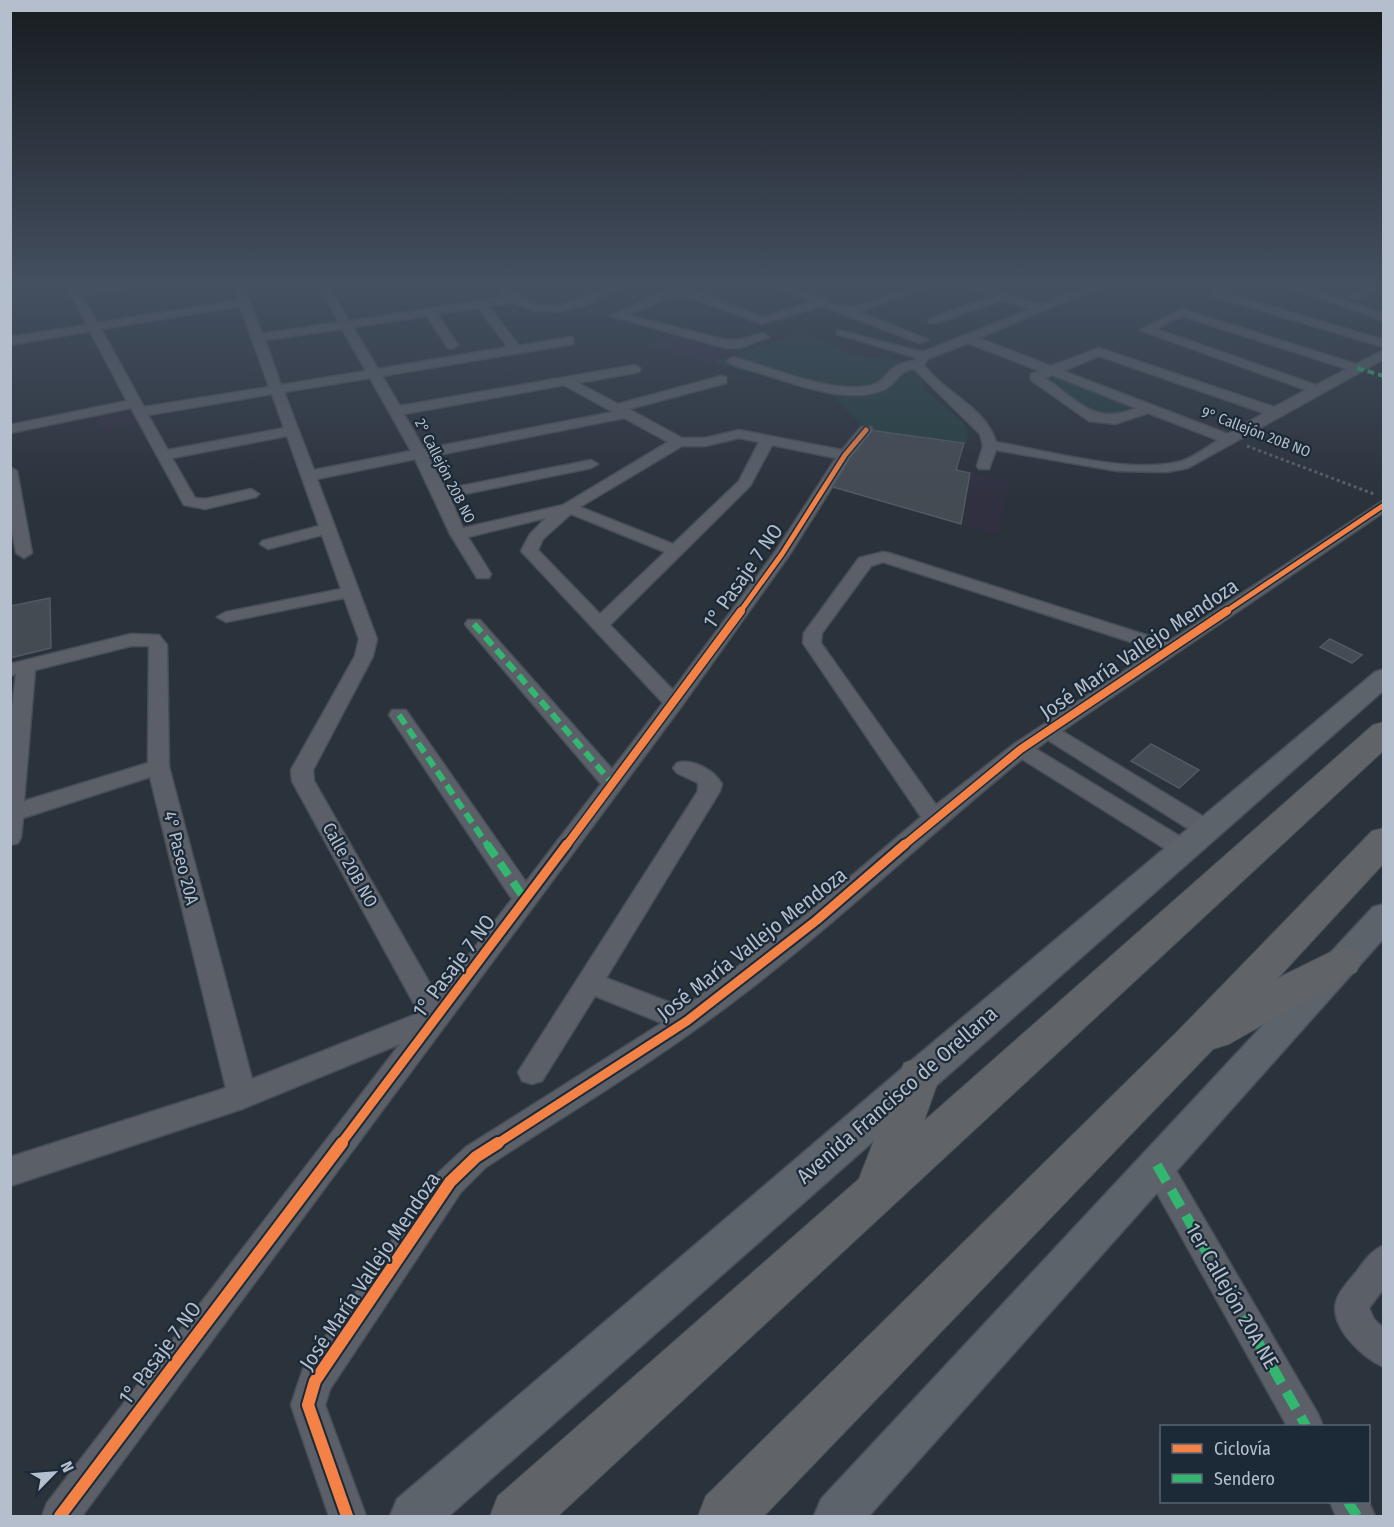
<svg xmlns="http://www.w3.org/2000/svg" width="1394" height="1527" viewBox="0 0 1394 1527" font-family="'Fira Sans Condensed',sans-serif">
<rect width="100%" height="100%" fill="#2a323b"/>
<path fill="#303041" d="M670 334 740 352 709 363 645 346Z
M130 409 139 423 102 432 97 416Z
M971 473 1009 481 999 535 964 524Z"/>
<path fill="#263f42" d="M800 333 858 356 906 361 923 381 925 390 964 423 968 433 967 443 866 429 832 395 713 362Z
M1052 373 1134 405 1111 415 1096 413 1044 379Z"/>
<path fill="#444b53" stroke="#525962" stroke-width="1.5" d="M869 430 964 443 956 470 970 473 961 524 833 487Z
M50 598 51 648 10 658V606Z
M1330 639 1362 655 1352 663 1320 647Z
M1151 744 1199 770 1179 788 1131 761Z"/>
<g fill="none" stroke-linecap="round" stroke-linejoin="round">
<g stroke="#484e55" stroke-width="3">
<path id="minor" d="M67 287 79 289 128 287 123 290 82 295 97 323 238 300 234 287H244L262 334 339 322 319 287H329L349 321 505 297 499 292 504 289C518 293 528 303 543 305 571 310 592 287 619 287L589 304 559 312 533 310 513 303 489 306 519 346 569 337 573 338V344L382 376 400 406 635 365 641 369 639 372 578 383 618 404 721 376 726 377V383L629 409 682 438H705L739 430 842 450 861 427H871L873 430 851 457 790 554 681 707 82 1516H42L47 1503 400 1044 242 1109 10 1186V1157L226 1088 150 777 23 818 21 837 18 843 10 845V724L16 674 10 676V664L131 634 159 635 167 645 169 767 252 1079 419 1013 292 781 291 770 355 656 359 639 344 598 226 622 217 617 226 612 341 589 322 535 268 549 260 544 262 541 319 526 287 436 172 458 195 498 205 499 251 489 259 494 256 497 205 509 184 505 131 408 10 433V425L127 401 90 331 10 345V337L87 325ZM240 306 269 387 144 407 101 329ZM478 308 508 347 378 369 353 327 427 316 448 348 452 349 458 345 437 314ZM342 329 366 371 281 385 265 340ZM370 378 411 451 314 470 284 392ZM564 385 613 412 424 449 404 414ZM272 394 284 428 168 450 148 415ZM624 418 668 442 563 505 463 528 450 497 591 468 598 464 591 460 446 489 428 457ZM739 438 759 442 739 481 673 544 580 507 682 446H705ZM772 445 836 458 775 552 673 690 610 625 750 486ZM415 459 450 534 477 578H489L491 574 468 537 546 518 530 534 521 551 663 703 612 769 480 620H468L465 624 468 628 601 784 526 882 406 710H392L389 715 512 899 437 996 314 781 313 770 373 656 377 639 317 479ZM571 514 665 552 600 614 538 550 543 539ZM131 646H149L148 763 24 801 35 670Z
M673 287H687L762 317 813 302 780 287C805 287 823 303 847 307 860 309 901 287 924 287L859 312 929 340 919 343 823 306 762 324 678 293 627 315 726 340H739L763 333 769 337 740 348H726L610 316Z
M970 287H986L1041 305 1085 287H1100L978 338 1051 366 1099 348 1274 407 1306 390 1140 330 1181 309 1356 364 1384 350V359L1188 468 1167 472 1117 471 996 450 989 469H979L977 466 983 446 980 434 914 369C898 370 896 386 881 391 843 404 793 383 757 372 748 369 734 367 727 361L733 357C772 367 827 393 868 386 891 382 884 363 914 361L917 358 837 334V330L923 352 1031 309 1002 300 937 323H929V319L992 296ZM1182 316 1347 369 1316 385 1156 329ZM968 343 1040 371 1031 374V380L1089 421 1115 424 1148 413 1218 440C1207 447 1194 457 1182 461 1131 475 1048 451 996 442 986 407 944 393 924 365L928 359ZM1099 356 1264 413 1228 434 1063 371ZM1052 375 1136 408C1094 426 1079 401 1045 378Z
M1222 287H1236L1226 293 1384 340V347L1212 296V292Z
M1290 287H1306L1384 314V321Z
M1366 287H1380L1359 299 1349 297Z
M10 467 17 471 32 553 24 558 16 553 10 520Z
M1384 500V512L1062 731 1214 823 1217 829 1214 835 1206 837 1198 835 1048 740 1036 749 1191 843 1194 849 1191 855 1183 857 1175 855 1022 759C913 848 811 948 696 1029 628 1078 556 1121 486 1167L461 1192 330 1389 325 1405 366 1516H329L291 1405 303 1369 439 1172 466 1147 662 1023 595 996 542 1081 532 1084 522 1081 518 1072 698 791V783L677 773 673 768 677 763C692 758 714 770 722 784L720 791 606 978 684 1008 808 913 921 817 803 643 804 633 859 558 883 552 889 553 1168 642ZM883 562 1156 650 1014 744 936 805 821 643 822 633 871 566Z
M1157 1151 1167 1155 1318 1414 1323 1426H1287L1147 1175 1142 1165 1147 1155Z
M1384 1245V1288L1369 1308 1374 1319 1384 1329V1367C1363 1358 1330 1328 1336 1302 1339 1290 1350 1280 1357 1271 1365 1260 1371 1251 1384 1245Z
M1368 1500 1375 1516H1336L1330 1502Z"/>
</g>
<g stroke="#484e57" stroke-width="3">
<path id="major" d="M1384 669V690L449 1516H390L397 1499 906 1065 1375 672Z
M1384 904V938L869 1516H814L821 1499 1373 907Z"/>
</g>
<g stroke="#474e56" stroke-width="2">
<path id="highway" d="M1384 722V750L558 1516H490L498 1496 859 1179 904 1063 919 1057 934 1063 940 1076 924 1121 1373 725Z
M1384 828V863L1278 978 1343 946 1356 950 1362 961 1356 972 1229 1044 1213 1049 764 1516H698L706 1496 1177 1032 1372 831Z"/>
</g>
<path stroke="#585f66" stroke-width="3" stroke-dasharray="3 3" stroke-linecap="butt" d="M1247 446 1374 494"/>
<use href="#minor" fill="#5b6068" fill-rule="evenodd"/>
<use href="#major" fill="#5d636a" fill-rule="evenodd"/>
<use href="#highway" fill="#606468" fill-rule="evenodd"/>
<path stroke="#33b770" stroke-width="4" stroke-dasharray="7 4" stroke-linecap="butt" d="M1357 368 1384 376"/>
<path stroke="#33b770" stroke-width="6" stroke-dasharray="11 6" stroke-linecap="butt" d="M474 624 613 784
M399 715 488 846"/>
<path stroke="#33b770" stroke-width="8" stroke-dasharray="15 8" stroke-linecap="butt" d="M487 844 526 901"/>
<path stroke="#33b770" stroke-width="10" stroke-dasharray="19 10" stroke-linecap="butt" d="M1157 1165 1306 1426
M1348 1502 1357 1516"/>
<g stroke="#1c2937" stroke-width="8">
<path id="cycleway-far3" d="M740 612 782 554 845 455 866 430
M1225 612 1384 505"/>
</g>
<g stroke="#1c2937" stroke-width="11">
<path id="cycleway-far2" d="M566 846 741 611
M903 846 1021 749 1227 611"/>
</g>
<g stroke="#1c2937" stroke-width="13">
<path id="cycleway-far1" d="M340 1145 567 844
M495 1145 687 1021 817 920 905 844"/>
</g>
<g stroke="#1c2937" stroke-width="16">
<path id="cycleway" d="M60 1516 342 1143
M347 1516 308 1405 315 1381 450 1182 476 1157 498 1143"/>
</g>
<use href="#cycleway-far3" stroke="#f48246" stroke-width="5"/>
<use href="#cycleway-far2" stroke="#f48246" stroke-width="8"/>
<use href="#cycleway-far1" stroke="#f48246" stroke-width="9"/>
<use href="#cycleway" stroke="#f48246" stroke-width="12"/>
</g>
<linearGradient id="sky" x2="0" y2="1"><stop stop-color="#171c20"/><stop offset="0.57" stop-color="#444f60"/><stop offset="1" stop-color="#444f60" stop-opacity="0"/></linearGradient>
<rect width="1394" height="501" fill="url(#sky)"/>
<g text-anchor="middle" stroke-width="4.5" stroke-linejoin="round" paint-order="stroke">
<g font-size="15" fill="#b4becc" stroke="#1c2937">
<text transform="translate(1256 432) rotate(21)" y="5">9° Callejón 20B NO</text>
<text transform="translate(445 471) rotate(63)" y="5">2° Callejón 20B NO</text>
</g>
<g font-size="18" fill="#b4becc" stroke="#1c2937">
<text transform="translate(181 858) rotate(76)" y="6">4° Paseo 20A</text>
<text transform="translate(350 865) rotate(61)" y="6">Calle 20B NO</text>
</g>
<g font-size="21" fill="#b4becc" stroke="#1c2937">
<text transform="translate(743 576) rotate(-55)" y="7">1° Pasaje 7 NO</text>
<text transform="translate(1139 649) rotate(-34)" y="7">José María Vallejo Mendoza</text>
<text transform="translate(752 944) rotate(-38)" y="7">José María Vallejo Mendoza</text>
<text transform="translate(454 966) rotate(-53)" y="7">1° Pasaje 7 NO</text>
<text transform="translate(897 1095) rotate(-41)" y="7">Avenida Francisco de Orellana</text>
<text transform="translate(370 1271) rotate(-56)" y="7">José María Vallejo Mendoza</text>
<text transform="translate(1232 1296) rotate(60)" y="7">1er Callejón 20A NE</text>
<text transform="translate(160 1353) rotate(-53)" y="7">1° Pasaje 7 NO</text>
</g>
</g>
<rect width="1394" height="1527" fill="none" stroke="#b4becc" stroke-width="24"/>
<rect x="1160" y="1425" width="210" height="78" fill="#1c2937" stroke="#596573" stroke-width="1.5"/>
<rect x="1172" y="1444" width="30" height="9" fill="#f48246" stroke="#596573" stroke-width="1.5"/>
<text x="1214" y="1455" font-size="18" fill="#b4becc">Ciclovía</text>
<rect x="1172" y="1474" width="30" height="9" fill="#33b770" stroke="#596573" stroke-width="1.5"/>
<text x="1214" y="1485" font-size="18" fill="#b4becc">Sendero</text>
<g transform="translate(54 1473) rotate(65)" stroke="#1c2937" stroke-width="4.5" paint-order="stroke">
<path d="M0-4.5L10 22L0 15L-10 22Z" fill="#b4becc"/>
<text y="-9" font-size="16" font-weight="bold" text-anchor="middle" fill="#b4becc">N</text>
</g>
</svg>
